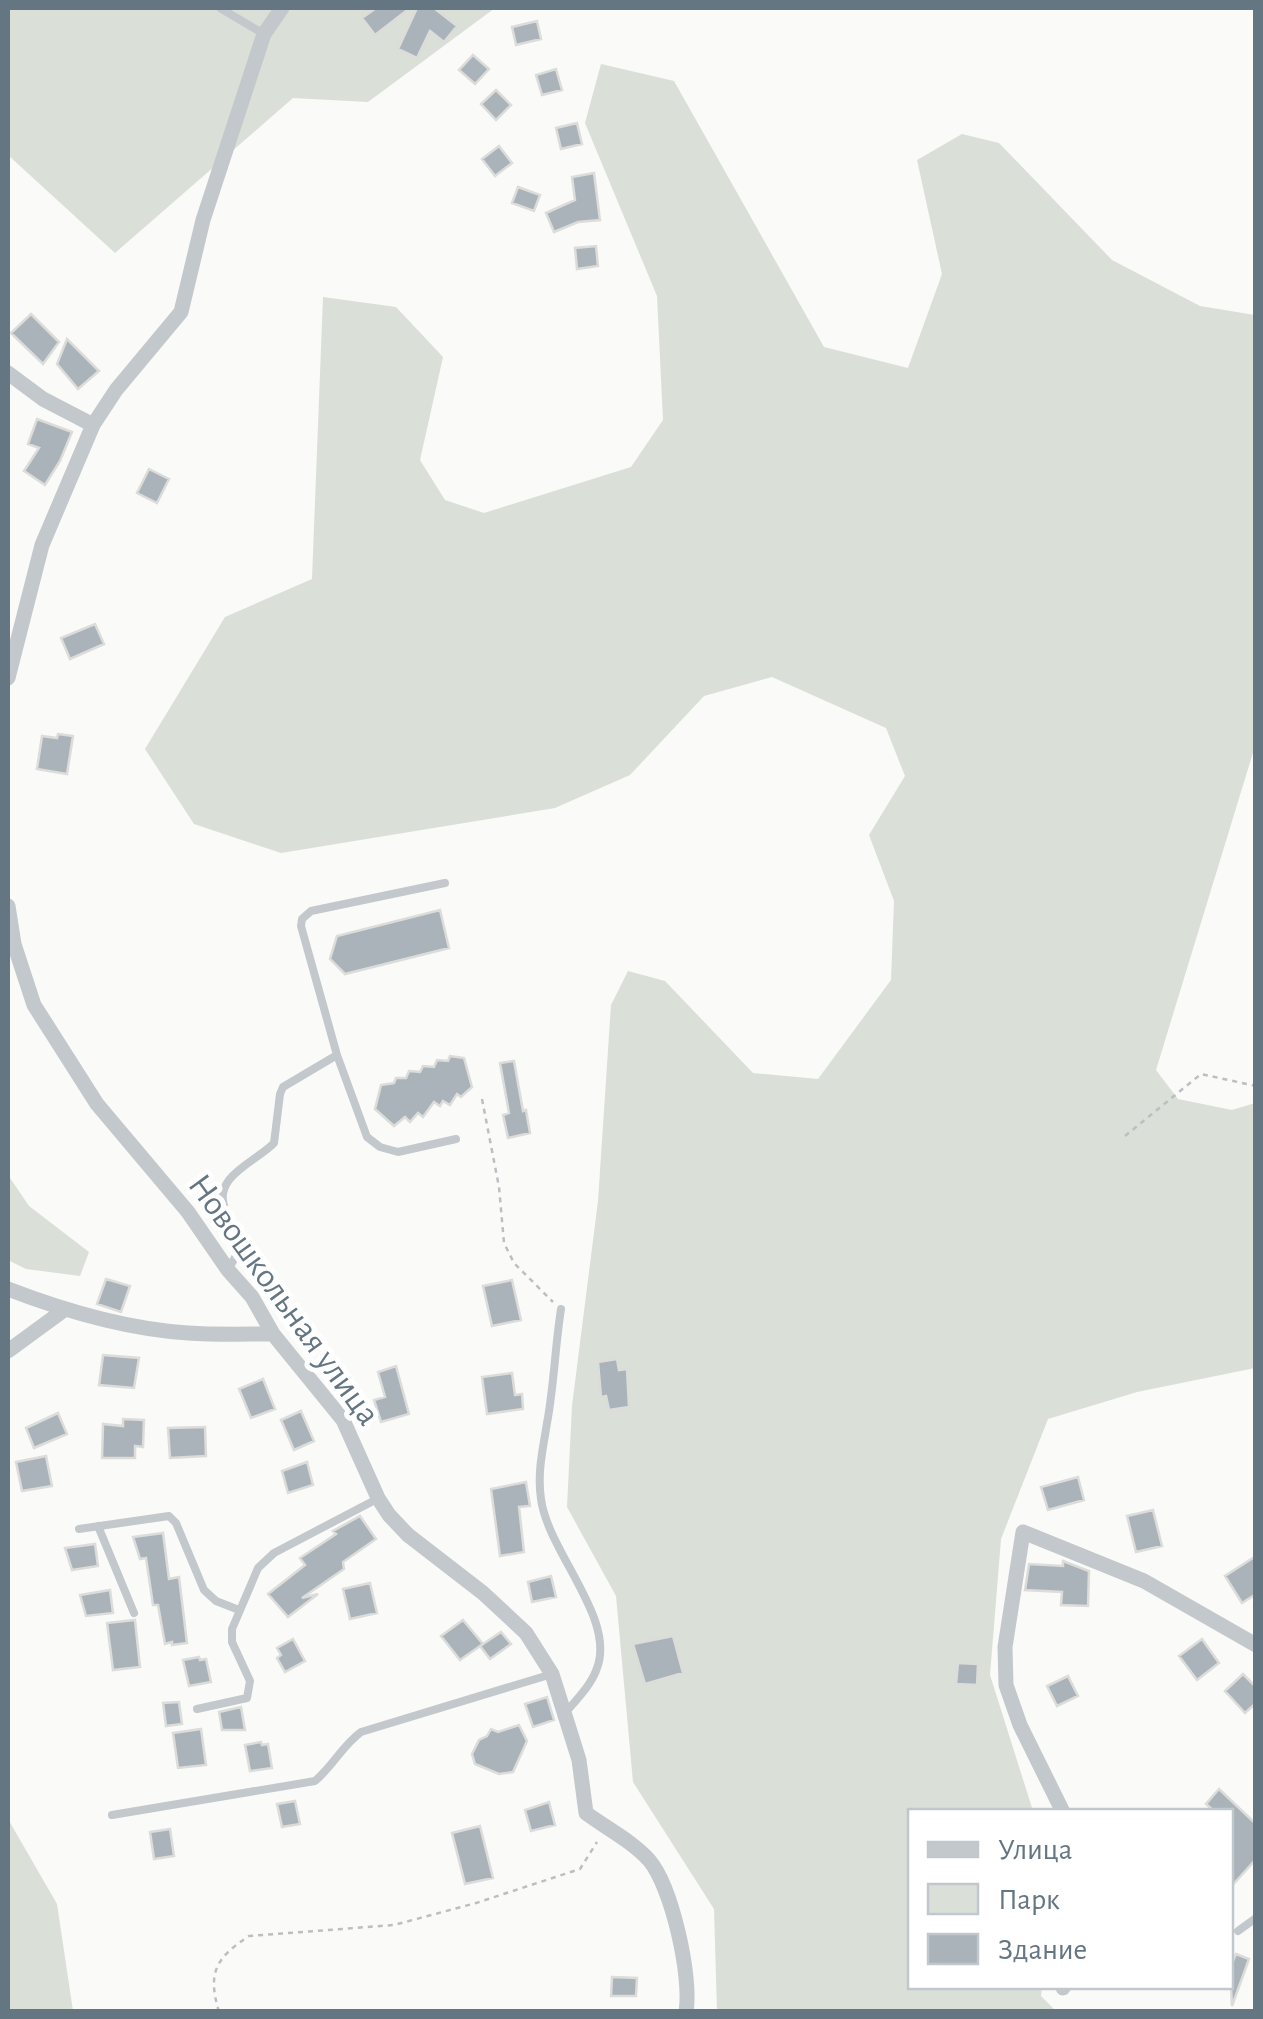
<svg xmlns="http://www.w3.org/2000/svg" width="1263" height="2019" viewBox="0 0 1263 2019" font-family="'Alegreya Sans',sans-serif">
<rect width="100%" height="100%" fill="#fafaf8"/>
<path fill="#dadfd7" d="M8 8H495L368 102 293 98 115 253 8 155Z
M601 64 674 81 824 347 908 368 942 274 917 160 962 134 999 143 1112 260 1200 306 1255 315V746L1156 1070 1178 1099 1232 1110 1255 1103V1368L1137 1392 1048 1419 1001 1539 990 1675 1033 1811 910 1812V1986L1042 1987 1041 1996 1056 2011H717L714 1909 633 1782 616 1596 567 1507 572 1406 598 1201 611 1005 628 971 665 981 753 1073 818 1079 891 980 894 901 869 835 905 776 886 728 772 677 704 696 630 775 555 808 281 853 194 824 145 749 225 617 312 579 323 297 396 307 443 357 420 460 445 500 484 513 631 467 663 420 657 296 585 123Z
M8 1175 29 1206 89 1252 80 1276 26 1269 8 1260Z
M8 1819 57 1904 73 2011H8Z"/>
<path fill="#aab3b9" stroke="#dcdcda" stroke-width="2.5" d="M376 8H410L375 35 362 18Z
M417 8H434L457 26 444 42 430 31 417 58 398 49Z
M537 21 541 39 516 45 512 27Z
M473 55 489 69 475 84 459 70Z
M556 69 562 90 542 95 536 75Z
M496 90 511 105 496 120 481 104Z
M577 123 582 144 561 149 556 128Z
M499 146 512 163 495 176 482 159Z
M594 173 600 220 578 222 554 232 546 213 575 200 572 177Z
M518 187 540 195 534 211 512 203Z
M596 246 598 266 577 269 575 248Z
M31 314 59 342 43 364 11 333Z
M67 339 99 371 78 389 57 364Z
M37 419 72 432 60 461 45 485 24 471 39 448 28 444Z
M149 469 169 479 157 503 137 493Z
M95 624 104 644 70 659 61 638Z
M58 734 73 736 67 774 37 769 42 736 57 738Z
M440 910 449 948 345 974 330 959 337 936Z
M450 1056 464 1058 472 1087 461 1097 457 1094 450 1105 443 1101 440 1106 434 1102 423 1117 418 1113 410 1122 405 1117 394 1126 375 1109 381 1085 394 1083 396 1078H406L409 1071 420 1072 423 1066 434 1067 437 1060 448 1061Z
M514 1061 523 1111 526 1110 530 1133 508 1138 503 1115 509 1113 500 1063Z
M106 1279 130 1286 121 1312 97 1304Z
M512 1280 521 1320 492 1326 483 1286Z
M103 1355 139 1358 134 1388 99 1385Z
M617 1359 619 1370 627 1369 629 1407 609 1410 606 1396 601 1397 598 1362Z
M396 1366 409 1414 381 1422 374 1400 385 1397 378 1372Z
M512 1373 515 1395 522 1394 523 1409 487 1414 482 1377Z
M263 1379 275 1409 251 1418 239 1389Z
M301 1411 314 1441 294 1450 281 1420Z
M58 1413 67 1434 34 1448 26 1428Z
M123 1419 144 1420 143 1447 135 1446V1458H102L103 1424 123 1426Z
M205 1427 206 1456 170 1458 168 1428Z
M46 1456 52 1486 22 1491 16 1462Z
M307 1462 313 1485 288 1493 282 1471Z
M1078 1477 1084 1500 1048 1510 1041 1487Z
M526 1482 530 1506 519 1507 524 1552 500 1556 491 1489Z
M1153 1510 1162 1546 1136 1552 1127 1516Z
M360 1516 376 1539 343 1562 344 1569 302 1598 318 1594 288 1617 268 1594 305 1565 300 1558 336 1534 333 1531Z
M163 1533 169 1579 179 1577 187 1643 172 1645V1642L165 1644 158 1605H153L146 1558 140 1559 133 1537Z
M95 1544 98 1566 72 1570 65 1548Z
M1256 1556V1594L1242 1603 1225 1576Z
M1063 1561 1089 1571 1088 1606 1061 1605 1062 1592 1025 1590 1029 1564 1063 1566Z
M551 1576 556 1597 532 1602 528 1582Z
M370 1583 377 1613 350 1619 343 1589Z
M110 1590 113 1613 86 1616 80 1595Z
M135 1620 140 1667 113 1670 107 1623Z
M463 1620 483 1644 460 1660 441 1636Z
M501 1632 511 1644 490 1659 480 1646Z
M673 1636 683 1673 645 1684 633 1644Z
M293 1639 305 1661 285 1672 277 1658 281 1655 277 1648Z
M1202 1639 1219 1663 1197 1680 1179 1656Z
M199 1657 200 1660 206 1659 211 1682 189 1686 183 1660Z
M958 1663 978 1664 977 1685 956 1684Z
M1243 1674 1256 1687V1703L1245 1713 1225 1691Z
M1068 1676 1078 1696 1057 1706 1047 1686Z
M547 1697 554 1720 533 1727 525 1704Z
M179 1702 182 1724 166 1726 163 1703Z
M241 1707 245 1730H222L219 1712Z
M519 1725 527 1741 513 1772 499 1774 475 1764 472 1754 479 1740 487 1736 491 1729 498 1732Z
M201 1729 206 1765 178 1768 173 1733Z
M261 1742 262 1745 268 1744 272 1768 250 1771 245 1745Z
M1219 1789 1256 1824V1859L1230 1888V1812H1215L1206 1804Z
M295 1801 300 1824 282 1827 277 1804Z
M549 1802 555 1825 531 1831 525 1810Z
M480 1826 493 1878 465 1884 452 1833Z
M170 1829 174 1856 154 1859 150 1832Z
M1236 1954 1249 1959 1232 2006 1230 1968Z
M612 1977 637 1978 636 1996H611Z"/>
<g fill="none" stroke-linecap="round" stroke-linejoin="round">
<path stroke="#bbbfc2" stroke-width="2.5" stroke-dasharray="5 5" stroke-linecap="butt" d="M482 1099 499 1187 504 1243 514 1263 553 1302
M1125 1136 1201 1074 1256 1086
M219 2012C207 1972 216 1958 249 1936L394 1925 476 1903 580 1869 597 1842"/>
<path stroke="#c3c8cc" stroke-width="8" d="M220 8 264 34
M337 1055 301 926 302 919 311 911 445 883
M228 1270 242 1245C239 1232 230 1222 225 1209 212 1176 256 1162 274 1143L280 1094 283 1087 337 1055 367 1137 380 1147 398 1152 456 1139
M561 1309C555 1347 554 1386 547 1423 543 1449 537 1472 541 1499 548 1552 616 1618 597 1668 592 1684 577 1699 566 1712
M98 1526 134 1613
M79 1529 169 1516 176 1523 204 1590 216 1601 239 1610
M197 1709 247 1698 250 1681 232 1642V1629L258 1568 274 1553 377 1499
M112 1815 315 1781C333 1766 342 1746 361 1732L552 1674
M1238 1931 1256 1918"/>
<path stroke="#c3c8cc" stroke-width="15" d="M8 373 43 399 93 425
M8 678 42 545 93 425 116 390 181 312 203 220 264 34 282 8
M8 906 14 944 34 1005 97 1104 188 1212 228 1270 252 1297 273 1334 343 1420 378 1498 389 1515 408 1535 483 1593 526 1633 552 1674 579 1760 586 1813C606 1828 632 1841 649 1860 672 1887 692 1977 686 2012
M8 1289C65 1311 126 1329 188 1333 216 1335 245 1334 273 1334
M8 1351 64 1310
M1063 1812 1020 1725 1006 1685 1005 1647 1023 1532 1144 1581 1256 1645
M1063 1988 1064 1986"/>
</g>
<g text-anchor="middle" stroke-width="10" stroke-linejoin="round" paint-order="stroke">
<g font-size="35" fill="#657683" stroke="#fff">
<text transform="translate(285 1299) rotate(54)" y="12">Новошкольная улица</text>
</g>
</g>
<rect width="1263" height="2019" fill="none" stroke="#657683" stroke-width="20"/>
<rect x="908" y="1809" width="325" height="180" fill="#ffffff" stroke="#c1c8cd" stroke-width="2.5"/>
<rect x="928" y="1842" width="50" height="15" fill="#c3c8cc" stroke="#c1c8cd" stroke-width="2.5"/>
<text x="998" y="1859" font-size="30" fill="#657683">Улица</text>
<rect x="928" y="1884" width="50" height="30" fill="#dadfd7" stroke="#c1c8cd" stroke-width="2.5"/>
<text x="998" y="1909" font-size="30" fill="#657683">Парк</text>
<rect x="928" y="1934" width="50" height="30" fill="#aab3b9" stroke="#c1c8cd" stroke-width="2.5"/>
<text x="998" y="1959" font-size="30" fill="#657683">Здание</text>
</svg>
